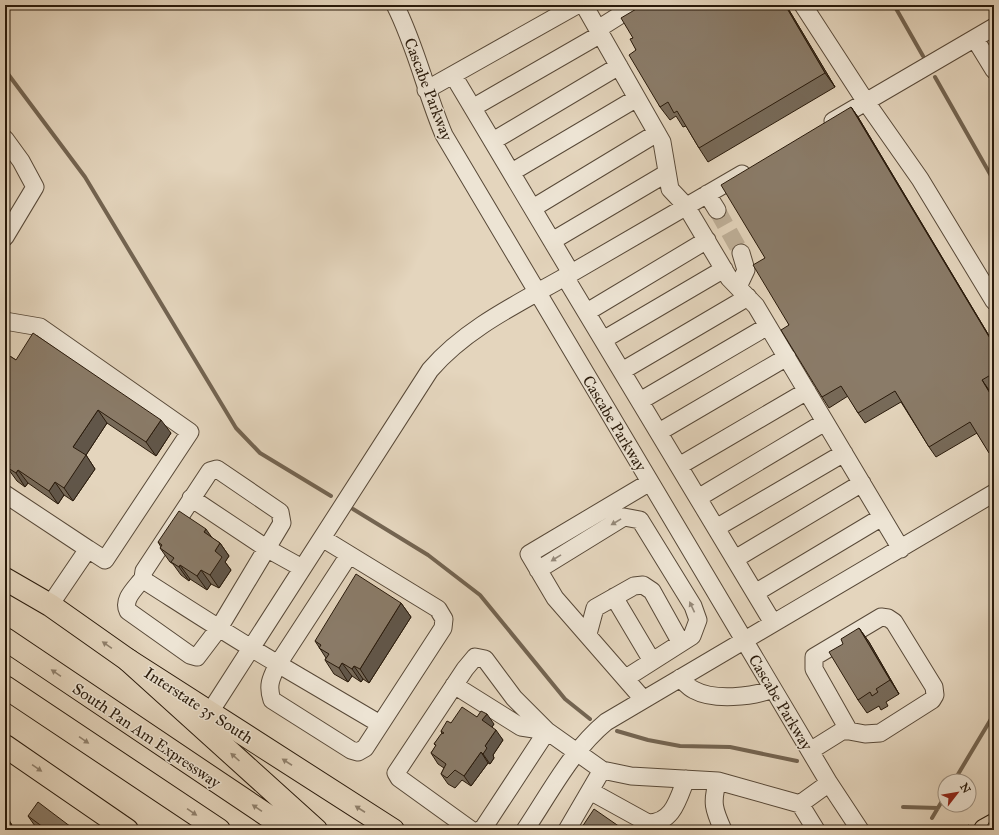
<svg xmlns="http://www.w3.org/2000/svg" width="999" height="835" viewBox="0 0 999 835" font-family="'IM FELL Great Primer',serif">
<rect width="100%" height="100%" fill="#e4d5bd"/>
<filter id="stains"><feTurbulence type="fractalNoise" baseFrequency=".005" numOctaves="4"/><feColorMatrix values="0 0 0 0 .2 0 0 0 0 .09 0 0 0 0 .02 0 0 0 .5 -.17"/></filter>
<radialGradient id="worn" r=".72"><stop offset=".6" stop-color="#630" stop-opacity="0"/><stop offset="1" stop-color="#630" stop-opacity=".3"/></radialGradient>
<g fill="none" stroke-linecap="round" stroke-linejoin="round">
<path stroke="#736451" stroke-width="4" d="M894 5 923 56
M5 70 85 177 236 428 260 453 331 496
M935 77 994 181
M353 509 428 555 480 595 565 699 590 719
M617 731 648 740 680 746 730 747 797 761
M954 781 994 714
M903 807 938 808
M932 818 945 796"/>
<path stroke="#bfb099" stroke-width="17" stroke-dasharray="17 8" stroke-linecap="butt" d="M717 210 741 253"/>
<g stroke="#584938" stroke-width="19">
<path id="minor" d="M395 5C416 46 426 93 444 135L829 783 860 830
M584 5 662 142 670 189 686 206 729 278 756 306 901 549
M803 5 866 102 920 179 994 301
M598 29 636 5
M975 39 994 70
M453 75 571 273
M426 90 577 5
M474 107 601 34
M833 121 994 27
M5 139 21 161 35 187 5 237
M493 141 619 66
M512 172 637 98
M707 194 717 210
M533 208 657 133
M552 241 667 173
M565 277 773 623
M738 287 746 270 741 253
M587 312 707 240
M5 321 40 327 190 432 105 560 88 549 50 605
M603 340 724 269
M622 371 748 297
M640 401 768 326
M659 432 787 357
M679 466 807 391
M5 494 88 549
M191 498 266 548 302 568
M698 498 825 422
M716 528 844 453
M349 555 278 664 380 724
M735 559 862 483
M538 570 624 517 640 520 693 606 698 620 692 636 626 678
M143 578C136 588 122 599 128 611L190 655 197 657 219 628 282 523 280 512 217 469 210 471 144 571 143 578 145 581C189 609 233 638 278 664 271 678 267 685 272 700L351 750 358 752 365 748 443 628 444 619 438 609 322 538
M755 593 882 517
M614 597 652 661
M588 634 595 608 634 586 643 585 652 591 681 643
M680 678C684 682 689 688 694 690 714 701 752 697 773 689
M454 685 521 727 547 731
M643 699 555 598 529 554 650 482
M210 712 430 370C465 329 517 304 563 278 623 243 682 209 742 174
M810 751 842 731H849L865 734 880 733 932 700 935 695 934 687 894 622 888 618 881 617 814 657V669L849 731
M718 781C711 802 714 810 723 830
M590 791 648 823C673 823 678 799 686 779
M800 804 816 830
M471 830 399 778 396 773 465 669 475 657 485 659 514 698 547 731 602 770 631 776 718 781 800 804 829 783
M480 830 484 827 547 731
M525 830C550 793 571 751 606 722L994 493
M567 830 602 770"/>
</g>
<g stroke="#291a0b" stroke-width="24">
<path id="major" d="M5 579 50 605 128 660 393 830
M5 746 127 830
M985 830 994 825"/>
</g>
<g stroke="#291a0b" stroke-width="24">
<path id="highway" d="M5 639 289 830
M128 660 316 830
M5 687 219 830"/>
</g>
<path stroke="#291a0b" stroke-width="2.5" stroke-dasharray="3 2" stroke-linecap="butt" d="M960 830 969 825"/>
<use href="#minor" stroke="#ede4d4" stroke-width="17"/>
<use href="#major" stroke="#e4d5bd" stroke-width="22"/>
<use href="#highway" stroke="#e4d5bd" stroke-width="22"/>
<g stroke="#291a0b" stroke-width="4.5">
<path id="rail" d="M987 830 994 818"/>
</g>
<use href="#rail" stroke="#ede4d4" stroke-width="3" stroke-dasharray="9" stroke-linecap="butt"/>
</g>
<path fill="#776a59" stroke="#291a0b" d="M643 5H786L835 87 708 162 699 148 686 126 683 127 676 116 670 120 660 107 636 50 633 38Z
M851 107 858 117 994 344V387L989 390 994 399V460L977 433 936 457 929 447 901 402 865 423 858 413 848 396 829 408 822 397 789 325 765 258Z
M5 353 16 360 171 433 156 456 107 423 86 455 95 469 73 501 64 495 58 504 28 483 25 487 17 481 9 470 5 467Z
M212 538 220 543 229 556 225 562 231 570 219 588 211 584 207 590 190 579 189 581 181 575 173 564 170 562 160 548 161 547 158 542Z
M401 603 411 617 369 683 363 679 361 682 352 676 348 682 334 674 325 660 326 658 315 641Z
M859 628 869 642 899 694 886 702 888 706 881 710 879 706 867 713 858 700 843 644Z
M477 717 494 724 492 727 503 740 493 755 494 758 490 764 488 763 471 786 462 780 455 788 448 784 441 774 444 768 438 764 431 753 436 746 434 744 442 734 441 731 451 723Z
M5 814 15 830H5Z
M28 816 75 830H40L35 826Z"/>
<path fill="#615649" stroke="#291a0b" d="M785 5H786L835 87 825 73Z
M851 107 858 117 994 344V345Z
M982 380 989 390 994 399V400Z
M98 410 107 423 86 455 95 469 73 501 64 488 73 447Z
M161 420 171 433 156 456 146 442Z
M18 470 28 483 25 487 16 473Z
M55 482 64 495 58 504 49 491Z
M206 529 215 542 204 532Z
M220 543 229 556 225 562 231 570 219 588 210 575 215 551Z
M180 565 190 579 189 581 179 567Z
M201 570 211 584 207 590 197 576Z
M401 603 411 617 369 683 360 669Z
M859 628 869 642 899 694 890 680Z
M342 663 352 676 348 682 339 668Z
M354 666 363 679 361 682 352 669Z
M487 714 494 724 489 731 482 720Z
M496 730 503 740 493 755 494 758 490 764 483 754 485 746Z
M481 752 488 763 471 786 464 776Z
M5 814 15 830 5 816Z
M620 827 622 830H618Z"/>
<path fill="#8a7b68" stroke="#291a0b" d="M643 5H785L825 73 699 148 677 111 674 113 668 102 660 107 629 55 636 50 630 39 633 38 621 18Z
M851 107 994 345V373L982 380 994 400V450L989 453 970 422 929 447 895 391 858 413 841 386 822 397 781 330 789 325 753 265 765 258 721 185Z
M33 333 161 420 146 442 98 410 73 447 86 455 64 488 55 482 49 491 18 470 16 473 8 468 10 464 5 460V353L16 360Z
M179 511 206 529 204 532 220 543 215 551 222 557 210 575 201 570 197 576 180 565 179 567 171 562 174 558 160 548 162 545 158 542Z
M356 574 401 603 360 669 354 666 352 669 342 663 339 668 325 660 329 654 319 648 321 645 315 641Z
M859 628 890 680 876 689 878 692 872 696 870 692 858 700 829 652 843 644 841 639Z
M462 707 477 717 481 711 487 714 482 720 496 730 485 746 487 748 483 754 481 752 464 776 455 770 447 778 441 774 446 764 431 753 436 745 434 744 441 734 444 733 441 731 447 721 451 723Z
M38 802 75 830H47L28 816Z
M594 809 620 827 618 830H580Z
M5 816 9 822 5 824Z"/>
<defs><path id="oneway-solid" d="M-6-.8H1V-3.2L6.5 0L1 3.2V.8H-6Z"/></defs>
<g fill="#95897a">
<use href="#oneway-solid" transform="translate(616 522) rotate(149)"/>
<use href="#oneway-solid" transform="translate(556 558) rotate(148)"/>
<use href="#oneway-solid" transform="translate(692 607) rotate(-115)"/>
</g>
<g fill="#90816d">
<use href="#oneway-solid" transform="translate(107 645) rotate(-145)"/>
<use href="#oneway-solid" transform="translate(56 673) rotate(-146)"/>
<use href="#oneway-solid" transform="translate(84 740) rotate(34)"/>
<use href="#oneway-solid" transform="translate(235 757) rotate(-138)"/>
<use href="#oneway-solid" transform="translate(287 762) rotate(-147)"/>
<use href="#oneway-solid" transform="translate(37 768) rotate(34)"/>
<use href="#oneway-solid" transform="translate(257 808) rotate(-146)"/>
<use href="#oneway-solid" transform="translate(360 809) rotate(-147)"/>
<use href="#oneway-solid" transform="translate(192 812) rotate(34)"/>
</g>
<g text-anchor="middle" stroke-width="3" stroke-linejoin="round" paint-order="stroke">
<g font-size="16" fill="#291a0b" stroke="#ede4d4">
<text transform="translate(429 89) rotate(69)" y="6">Cascabe Parkway</text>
<text transform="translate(615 423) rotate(59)" y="6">Cascabe Parkway</text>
<text transform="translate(781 702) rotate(59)" y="6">Cascabe Parkway</text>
<text transform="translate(199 705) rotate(33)" y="6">Interstate 35 South</text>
<text transform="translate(147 735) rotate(34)" y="6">South Pan Am Expressway</text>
</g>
</g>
<rect width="999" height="835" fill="none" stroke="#e4d5bd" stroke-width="20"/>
<rect x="6" y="6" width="987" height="823" fill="none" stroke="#291a0b" stroke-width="2"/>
<rect x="10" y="10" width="979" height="815" fill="none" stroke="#291a0b"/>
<g transform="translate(957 793) rotate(59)"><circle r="19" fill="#ede4d4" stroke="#9f9384"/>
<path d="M0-3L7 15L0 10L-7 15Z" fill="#8f2418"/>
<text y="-6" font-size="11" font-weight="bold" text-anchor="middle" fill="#291a0b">N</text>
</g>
<rect width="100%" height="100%" filter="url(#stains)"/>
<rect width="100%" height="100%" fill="url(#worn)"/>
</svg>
